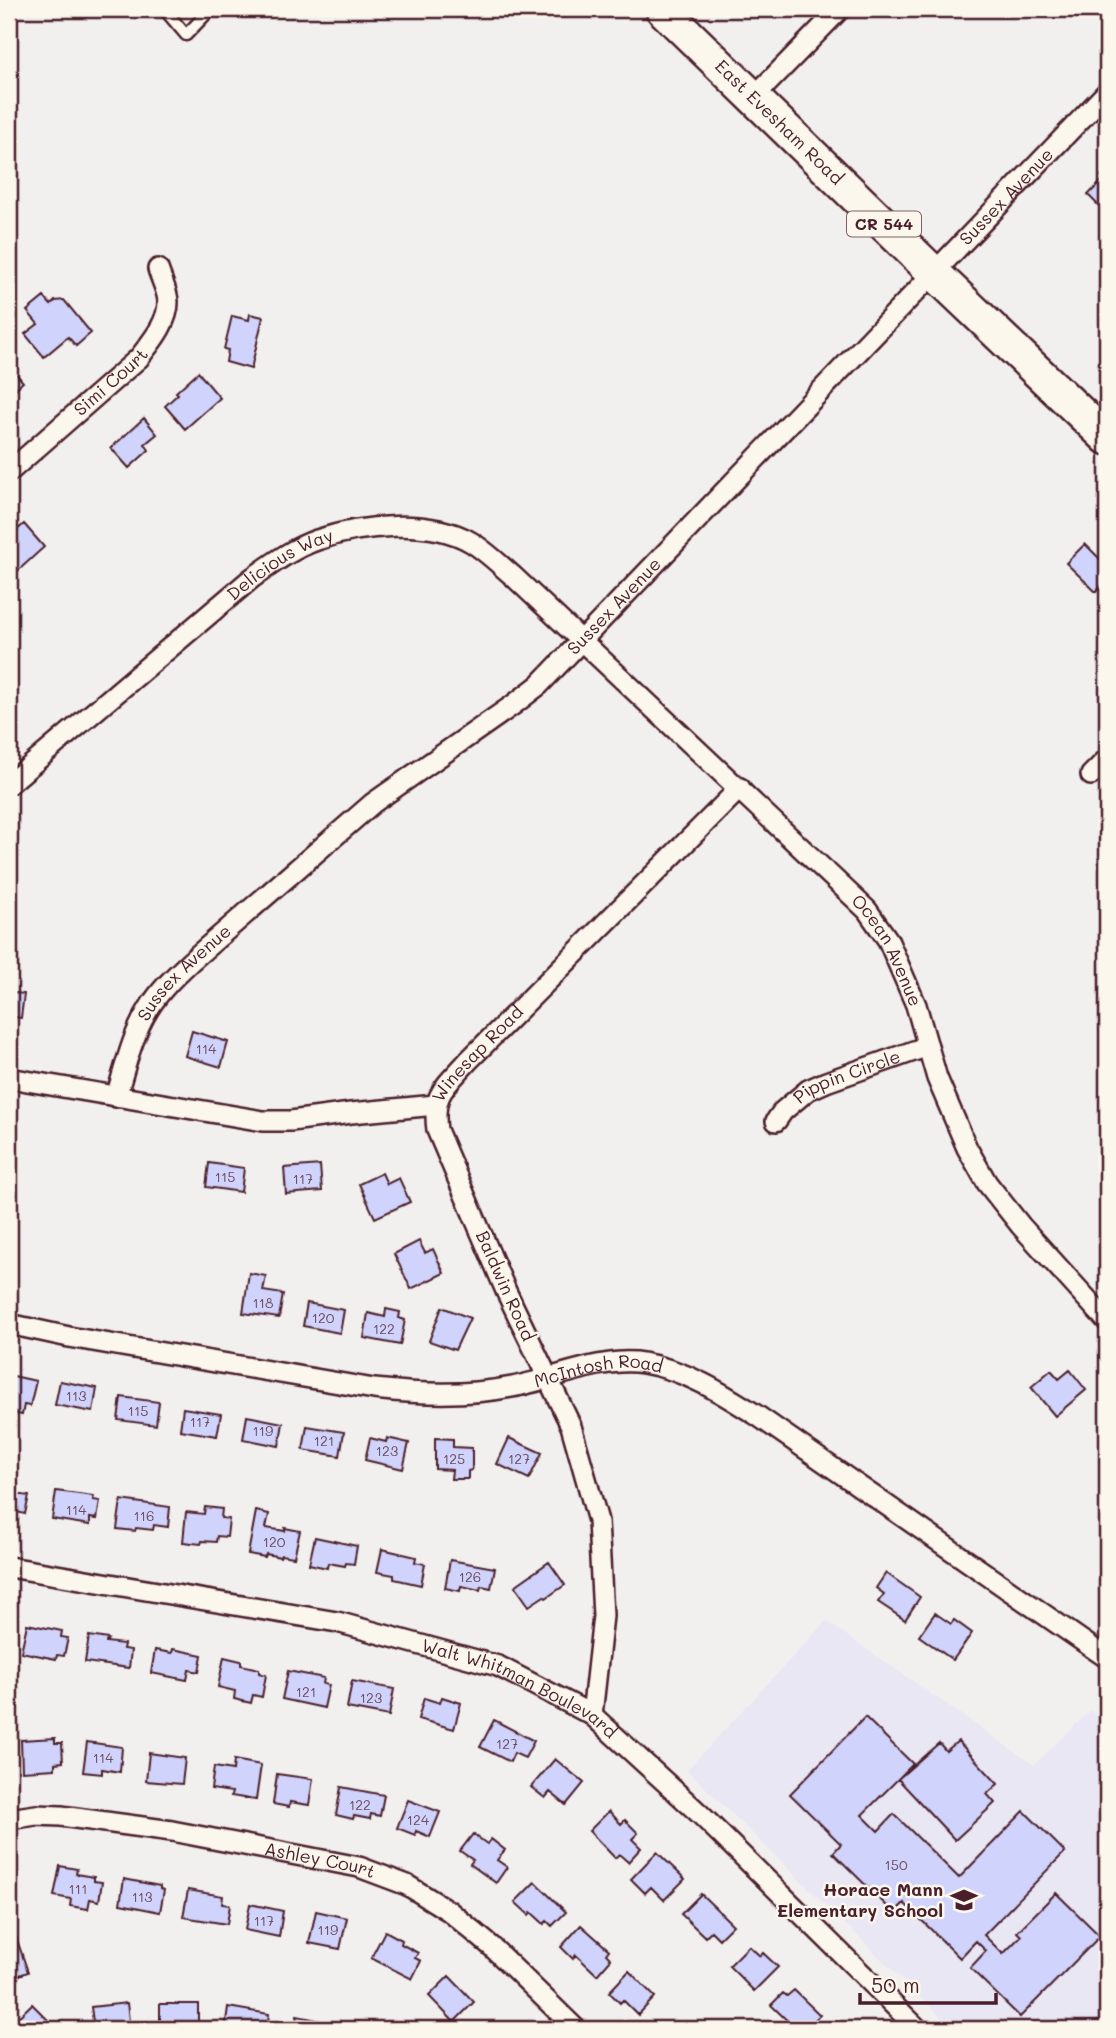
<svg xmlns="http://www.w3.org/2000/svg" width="1116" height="2038" viewBox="0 0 1116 2038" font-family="Mali,sans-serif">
<rect width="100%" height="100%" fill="#f2f0ef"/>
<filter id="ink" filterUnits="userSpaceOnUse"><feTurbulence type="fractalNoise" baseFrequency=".0143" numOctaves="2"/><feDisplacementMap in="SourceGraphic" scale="14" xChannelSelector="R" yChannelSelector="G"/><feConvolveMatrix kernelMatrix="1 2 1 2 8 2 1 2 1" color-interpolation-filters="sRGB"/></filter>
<g filter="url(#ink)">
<path fill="#e8e7f3" d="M826 1621 1034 1765 1091 1710 1107 1727V2029H953L687 1770Z"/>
<path fill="#d0d3fb" stroke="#4a1f2b" stroke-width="2" d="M1107 169V209L1105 212 1088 195 1104 179 1101 176Z
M44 297 51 305 55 301 64 300 91 333 76 346 68 337 44 357 25 334 38 324 27 311Z
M250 314 263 317 251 369 226 362 228 350 224 349 232 316 249 320Z
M9 365 23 382 12 392 9 389Z
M198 372 220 398 185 429 165 406 178 394 176 392Z
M144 418 157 434 145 444 149 450 129 468 111 448Z
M24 524 44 547 10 578 9 537Z
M1085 544 1107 566V580L1096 592 1066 563Z
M9 992 24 994 21 1018 12 1017 10 1028Z
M192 1031 228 1042 221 1067 185 1056Z
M209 1163 244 1168 241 1192 206 1187Z
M320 1165 322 1191 286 1194 284 1168Z
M382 1173 387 1184 399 1178 410 1202 375 1218 359 1184Z
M419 1241 425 1253 433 1249 444 1273 411 1289 394 1254Z
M249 1273 266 1276 263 1291 283 1294 279 1318 243 1313Z
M307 1303 344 1310 340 1333 303 1326Z
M442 1307 470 1318 455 1350 429 1341Z
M386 1309 400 1312 399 1318 405 1320 400 1345 364 1338 368 1313 385 1317Z
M1051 1370 1059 1379 1070 1370 1086 1390 1055 1416 1031 1387Z
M9 1375 36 1381 30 1406 24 1405 22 1415 9 1412Z
M60 1381 97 1388 93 1412 55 1405Z
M121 1397 159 1402 156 1425 118 1420Z
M183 1408 221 1414 217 1436 180 1430Z
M247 1416 283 1423 279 1446 243 1439Z
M307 1426 344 1432 340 1456 303 1450Z
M370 1438 386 1442 387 1438 409 1443 403 1469 365 1460Z
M435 1438 453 1439V1447L472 1448V1470L468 1471V1479H451L452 1470 435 1469Z
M509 1438 542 1453 529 1479 497 1464Z
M9 1483 18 1485 16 1494 29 1496 25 1514 9 1510Z
M56 1491 94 1496 93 1500 100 1501 97 1519 90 1518V1525L52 1519Z
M121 1500 170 1507 168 1527 154 1525 153 1530 136 1528 135 1531 117 1529Z
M205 1507 222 1509 221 1518 229 1519 227 1537 217 1536 216 1542 202 1541 201 1544 183 1542 186 1512 204 1514Z
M256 1511 269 1514 266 1528 285 1531V1528L300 1531 294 1557 281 1555 280 1557 266 1554 265 1557 248 1554Z
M315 1537 357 1546 354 1564 346 1563 345 1566 328 1563 327 1568 309 1564Z
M382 1549 416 1557 415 1562 425 1564 421 1585 394 1579V1575L377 1572Z
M450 1560 495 1568 491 1588 481 1586 480 1590 461 1586 460 1591 445 1588Z
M549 1562 565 1585 546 1598 544 1596 529 1606 515 1586Z
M886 1573 920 1597 905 1620 878 1602 884 1594 876 1588Z
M935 1613 951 1624 954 1620 972 1633 953 1660 919 1636Z
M27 1624 62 1631 61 1637 68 1638 64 1656 57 1655 56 1659 21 1652Z
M89 1636 108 1639 106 1642 124 1644 123 1649 131 1650 129 1668 85 1662Z
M173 1649 202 1655 199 1672 189 1670 187 1680 151 1673 155 1650 172 1653Z
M224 1657 241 1661V1665L259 1669V1673L266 1675 262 1697 253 1695 251 1703 234 1699 235 1691 218 1687Z
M288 1671 324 1678 323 1684 329 1685 324 1708 282 1699Z
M352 1681 394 1689 389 1716 347 1708Z
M442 1697 461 1703 454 1729 418 1719 424 1698 440 1703Z
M865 1717 913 1764 862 1815 878 1831 894 1814 959 1878 1024 1811 1065 1852 984 1935 1003 1954 1021 1936 1017 1932 1056 1893 1100 1936 1020 2017 970 1968 986 1951 976 1941 960 1958 904 1903 894 1913 833 1853 841 1844 790 1794Z
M494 1720 534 1741 525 1758 514 1753 510 1762 480 1747Z
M55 1738V1743H62L63 1762 55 1763V1769L22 1771 21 1740Z
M958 1741 998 1784 987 1794 995 1803 955 1840 898 1779 939 1743 946 1751Z
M87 1742 122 1747 120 1772 102 1769V1774L83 1772Z
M149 1753 185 1758 182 1784 146 1781Z
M555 1759 584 1783 566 1805 550 1792 545 1798 531 1787Z
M234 1760 261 1765 256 1800 231 1796 232 1792 211 1789 214 1767 233 1770Z
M277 1774 313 1779 309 1805 290 1802 289 1807 273 1804Z
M341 1787 384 1795 380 1816 371 1814 370 1819 354 1816 353 1819 336 1815Z
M408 1800 440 1812 430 1837 416 1831 415 1835 397 1828Z
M609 1811 621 1824 625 1820 638 1833 632 1839 641 1848 628 1862 619 1854 615 1858 589 1831Z
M473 1834 487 1844 491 1839 505 1850 497 1860 507 1867 496 1883 470 1864 473 1860 460 1851Z
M657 1852 685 1879 664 1900 651 1887 645 1893 631 1879Z
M60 1866 77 1869 76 1874 94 1877V1881L102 1882 99 1901 90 1899 88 1909 70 1906 71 1899 54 1896Z
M9 1877 18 1880 13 1895 17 1897 13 1913 9 1912Z
M124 1879 160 1886V1889L164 1890 160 1912 120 1904Z
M535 1882 566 1912 552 1926 547 1921 544 1924 531 1912 529 1915 515 1902Z
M188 1890 223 1896 222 1904 230 1905 227 1924 183 1917Z
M701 1894 733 1925 719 1939 711 1931 705 1937 681 1914Z
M250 1904 283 1911 279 1937 245 1930Z
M316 1911 347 1918 340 1949 309 1943Z
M581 1925 609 1950 606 1954 611 1959 597 1975 576 1955 573 1959 561 1947Z
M385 1931 402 1940 401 1944 418 1953 415 1958 421 1961 412 1979 371 1958Z
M16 1937 28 1972 9 1979V1940Z
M749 1946 760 1956 763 1953 778 1967 754 1991 729 1966Z
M629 1971 655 1997 638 2015 623 2000 620 2003 609 1992Z
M449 1976 474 2002 454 2022 429 1996Z
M794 1990 820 2015 805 2029H796L771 2005 783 1993 787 1996Z
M127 2003 130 2029H94L91 2007Z
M32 2004 57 2029H14L10 2025Z
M160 2004H198V2029H160Z
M228 2007 269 2014 267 2029H225Z
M297 2016 333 2023 332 2029H294Z"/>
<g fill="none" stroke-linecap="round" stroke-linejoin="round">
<g stroke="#4a1f2b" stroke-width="15">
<path id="lane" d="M164 9 186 35 211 9"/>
</g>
<g stroke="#4a1f2b" stroke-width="24">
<g id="street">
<path d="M754 97 840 9"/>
<path id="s1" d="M9 472 139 358C151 342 168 323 168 302 168 292 161 279 158 269"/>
<path d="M1091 775 1107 759"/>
<path id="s2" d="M9 784 252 578C272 564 293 548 317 540 360 525 430 518 471 542 486 551 500 565 513 576L867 910 888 940 916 1005 937 1078 967 1148 987 1183 1021 1226 1107 1321"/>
<path d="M9 1078 263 1121H291L351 1113 436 1105"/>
<path id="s3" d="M116 1097C125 1068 132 1036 148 1010 159 991 175 976 191 961L373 803 513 705 539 685 1107 92"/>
<path id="s4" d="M776 1121 783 1111 808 1090 826 1082 928 1046"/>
<path id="s5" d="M9 1324 69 1337 374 1389C420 1394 466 1396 512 1387 552 1380 603 1356 643 1363 686 1370 722 1393 758 1416L1107 1658"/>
<path id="s6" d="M9 1567 337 1622 498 1666 592 1715 701 1815 918 2029"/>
<path id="s7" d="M592 1715 603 1616 598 1521 571 1426 506 1291 437 1130C432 1093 445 1087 468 1061L740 788"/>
<path id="s8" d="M9 1819 36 1815 61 1816 172 1831 359 1867 407 1885 449 1911 491 1946 576 2029"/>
</g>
</g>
<g stroke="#4a1f2b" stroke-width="37">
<g id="primary">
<path id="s9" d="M662 9 934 273 1107 438"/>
</g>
</g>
<use href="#lane" stroke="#fbf7ec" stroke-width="10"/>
<use href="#street" stroke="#fbf7ec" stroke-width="19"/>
<use href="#primary" stroke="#fbf7ec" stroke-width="32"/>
</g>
</g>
<defs>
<g id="school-bare" transform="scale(2.1)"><path d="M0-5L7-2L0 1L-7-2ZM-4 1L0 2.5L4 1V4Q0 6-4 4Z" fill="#4a1f2b" stroke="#fbf7ec" stroke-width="2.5" paint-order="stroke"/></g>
</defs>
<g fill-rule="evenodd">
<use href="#school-bare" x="964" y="1900"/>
</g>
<g text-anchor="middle" stroke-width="5" stroke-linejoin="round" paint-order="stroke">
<g font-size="14" fill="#6c4c5f">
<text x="206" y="1054">114</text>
<text x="225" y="1182">115</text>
<text x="303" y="1184">117</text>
<text x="263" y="1308">118</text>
<text x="323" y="1323">120</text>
<text x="384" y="1334">122</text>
<text x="76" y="1401">113</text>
<text x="138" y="1416">115</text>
<text x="200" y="1427">117</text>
<text x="263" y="1436">119</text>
<text x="324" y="1446">121</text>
<text x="387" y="1456">123</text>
<text x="454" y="1464">125</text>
<text x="519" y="1464">127</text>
<text x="76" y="1515">114</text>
<text x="144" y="1521">116</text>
<text x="274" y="1547">120</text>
<text x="470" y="1582">126</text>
<text x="306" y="1697">121</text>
<text x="371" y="1703">123</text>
<text x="507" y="1749">127</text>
<text x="103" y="1763">114</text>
<text x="360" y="1810">122</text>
<text x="418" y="1825">124</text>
<text x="896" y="1870">150</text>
<text x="78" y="1894">111</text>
<text x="142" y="1902">113</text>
<text x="264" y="1926">117</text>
<text x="328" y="1935">119</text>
</g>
<rect fill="#fbf7ec" stroke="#7f6065" stroke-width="2" x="847" y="211.5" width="74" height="25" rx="5"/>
<g font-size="16" font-weight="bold" fill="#4a1f2b">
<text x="884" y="230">CR 544</text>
</g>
<g font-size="18" fill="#4a1f2b" stroke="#fbf7ec">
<text dy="6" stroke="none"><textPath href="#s9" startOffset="163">East Evesham Road</textPath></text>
<text dy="6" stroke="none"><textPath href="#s3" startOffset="1279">Sussex Avenue</textPath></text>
<text dy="6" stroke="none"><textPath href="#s1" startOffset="136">Simi Court</textPath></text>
<text dy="6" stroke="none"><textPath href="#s2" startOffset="350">Delicious Way</textPath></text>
<text dy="6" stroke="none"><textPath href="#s3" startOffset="712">Sussex Avenue</textPath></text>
<text dy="6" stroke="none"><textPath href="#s2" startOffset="1138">Ocean Avenue</textPath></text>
<text dy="6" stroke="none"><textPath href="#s3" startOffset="145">Sussex Avenue</textPath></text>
<text dy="6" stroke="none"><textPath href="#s7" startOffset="710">Winesap Road</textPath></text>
<text dy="6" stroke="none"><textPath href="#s4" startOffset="86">Pippin Circle</textPath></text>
<text transform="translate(505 1286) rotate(66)" y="6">Baldwin Road</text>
<text dy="6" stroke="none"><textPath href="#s5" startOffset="598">McIntosh Road</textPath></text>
<text dy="6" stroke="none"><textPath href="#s6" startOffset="528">Walt Whitman Boulevard</textPath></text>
<text dy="6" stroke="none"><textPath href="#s8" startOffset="315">Ashley Court</textPath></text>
</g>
<g font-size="18" font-weight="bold" fill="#4a1f2b" stroke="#fbf7ec" text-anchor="end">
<text x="943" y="1896">Horace Mann<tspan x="943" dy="21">Elementary School</tspan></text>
</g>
</g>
<rect width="1116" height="2038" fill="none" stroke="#fbf7ec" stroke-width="35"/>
<rect x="18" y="18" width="1081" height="2003" fill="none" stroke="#4a1f2b" stroke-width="2.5" filter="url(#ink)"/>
<path d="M860 1993v10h136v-10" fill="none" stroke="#4a1f2b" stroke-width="3.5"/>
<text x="871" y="1993" font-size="21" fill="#4a1f2b" stroke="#fbf7ec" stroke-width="5" paint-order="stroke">50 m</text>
</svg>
